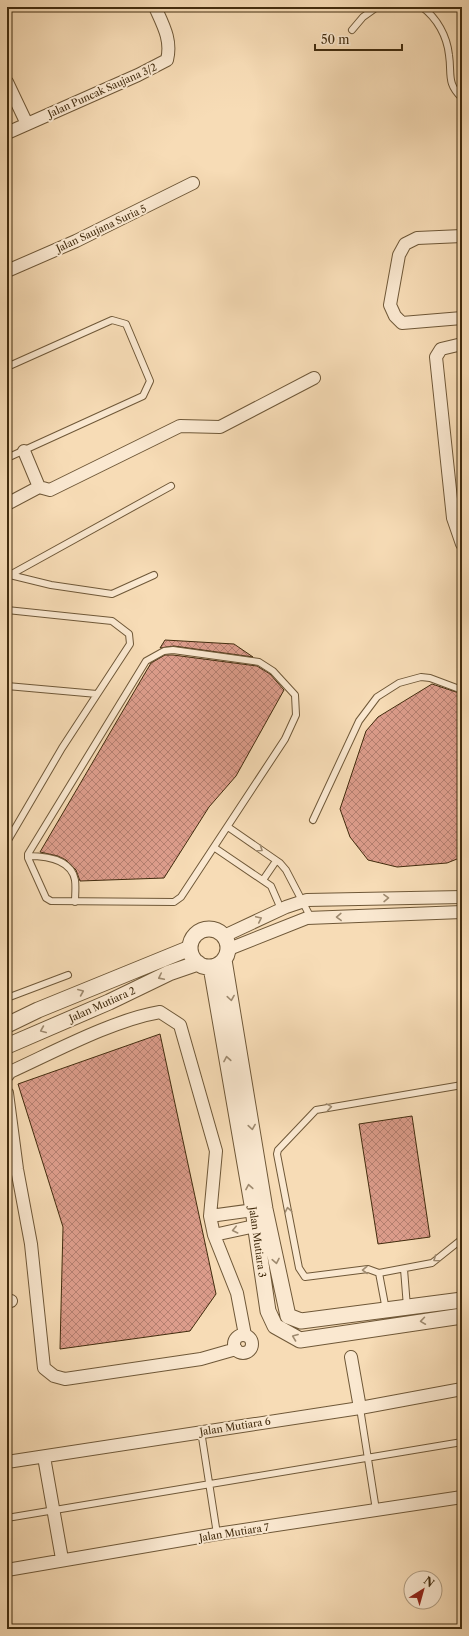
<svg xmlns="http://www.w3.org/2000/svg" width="469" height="1636" viewBox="0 0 469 1636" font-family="'Libre Caslon Text',serif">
<defs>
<pattern id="building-cross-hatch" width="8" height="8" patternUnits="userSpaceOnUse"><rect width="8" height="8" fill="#dd9d8c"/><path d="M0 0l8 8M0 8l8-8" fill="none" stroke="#b58071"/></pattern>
</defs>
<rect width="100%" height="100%" fill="#f7dcb6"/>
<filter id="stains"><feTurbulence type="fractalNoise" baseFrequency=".005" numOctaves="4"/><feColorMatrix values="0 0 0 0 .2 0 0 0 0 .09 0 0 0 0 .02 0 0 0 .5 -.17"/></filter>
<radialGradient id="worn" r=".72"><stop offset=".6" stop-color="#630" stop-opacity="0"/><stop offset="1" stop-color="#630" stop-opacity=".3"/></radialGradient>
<path fill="url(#building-cross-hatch)" stroke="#422c0e" d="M165 640 234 644 253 657 174 646 160 648Z
M165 655H173L257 666 270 674 284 690 236 776 209 807 164 878 80 881 76 870 66 860 58 856 40 852 151 663Z
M432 684 462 694V857L447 863 397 867 368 860 350 837 340 809 366 731 378 717Z
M160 1034 216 1294 190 1331 60 1349 63 1227 18 1084Z
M412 1116 430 1237 378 1244 359 1124Z"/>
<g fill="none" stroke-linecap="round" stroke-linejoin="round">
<g stroke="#6f5838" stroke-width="8">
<path id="service" d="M422 7C437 18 447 36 449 55 452 74 446 83 462 98
M352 30 363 17 377 7
M7 367 112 320 126 324 150 381 143 396 7 458
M7 573 10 575 171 486
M10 575 51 585 112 594 154 575
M7 610 112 621 129 634 130 644 62 748 7 842
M173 650 259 662 273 671 295 695 296 715 285 739 181 897 174 902 51 901 46 898 28 858V854L146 661 164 651Z
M7 686 97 694
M313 820 359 721 377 697 399 683 421 677 430 678 462 690
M228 827 280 863 286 870 311 918
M215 848 271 886 281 909
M28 856C45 856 71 859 75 880 76 887 75 895 75 902
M263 880 276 861
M7 998 68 975
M404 1269 407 1307
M379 1273 432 1263 462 1239
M386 1310 379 1273 368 1269 305 1277 299 1268 277 1154 278 1150 316 1110 462 1085
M360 1408 376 1510
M201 1431 217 1534
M7 1518 462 1442"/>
</g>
<g stroke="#6f5838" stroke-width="14">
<path id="minor" d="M7 82 27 124
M7 133 138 75 167 60C172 40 163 25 155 7
M462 236 417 238 405 244 399 255 390 305 395 316 402 323 462 318
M7 271 76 241 193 183
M462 344 441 349 436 357 453 518 462 544
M24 451 39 487
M7 504 39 487 50 490 180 426 220 427 314 378
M224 936 286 907 307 900 462 897
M229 949 307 918 462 912
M7 1076 10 1072C54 1052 113 1020 160 1012L180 1025 216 1151 210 1216 214 1235 237 1293 245 1335
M7 1093 17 1169 31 1244 44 1368 54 1376 65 1379 201 1359 236 1349
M210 1216 261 1209
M214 1235 264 1224
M7 1302 11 1301
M234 1344a9 9 0 1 1 18 0a9 9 0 1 1-18 0Z
M351 1357 360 1408
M44 1457 62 1559
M7 1462 360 1408 462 1389
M7 1570 217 1534 462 1497"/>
</g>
<g stroke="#6f5838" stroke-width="17">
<path id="tertiary" d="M190 948a19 19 0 1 1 38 0a19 19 0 1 1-38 0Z
M224 960 265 1209 288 1316 301 1321 462 1300
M211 967 253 1210 268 1311 275 1326 300 1340 462 1316
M7 1025 38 1010 190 948
M7 1046 109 1002 169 973 198 963"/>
</g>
<use href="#service" stroke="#fae8d0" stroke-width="6"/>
<use href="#minor" stroke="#fae8d0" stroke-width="12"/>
<use href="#tertiary" stroke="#fae8d0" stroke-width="15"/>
</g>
<defs><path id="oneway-chevron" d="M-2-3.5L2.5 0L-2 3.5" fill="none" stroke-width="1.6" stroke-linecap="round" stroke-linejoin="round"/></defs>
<g stroke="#9e8a6f">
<use href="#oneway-chevron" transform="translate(260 849) rotate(35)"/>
<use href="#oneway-chevron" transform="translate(386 898) rotate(-1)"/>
<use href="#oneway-chevron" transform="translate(339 917) rotate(178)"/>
<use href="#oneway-chevron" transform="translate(259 919) rotate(-25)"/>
<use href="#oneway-chevron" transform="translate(161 977) rotate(154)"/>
<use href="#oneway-chevron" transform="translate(81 992) rotate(-23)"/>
<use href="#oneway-chevron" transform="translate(231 998) rotate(81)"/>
<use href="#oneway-chevron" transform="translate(43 1030) rotate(157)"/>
<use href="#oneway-chevron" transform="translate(227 1059) rotate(-100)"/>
<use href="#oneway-chevron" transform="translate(329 1107) rotate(-9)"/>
<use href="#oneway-chevron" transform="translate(252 1127) rotate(81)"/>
<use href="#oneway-chevron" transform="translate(249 1187) rotate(-100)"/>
<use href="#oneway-chevron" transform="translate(288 1210) rotate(-101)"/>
<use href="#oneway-chevron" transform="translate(235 1230) rotate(167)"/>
<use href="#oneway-chevron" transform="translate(436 1259) rotate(145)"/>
<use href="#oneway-chevron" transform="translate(276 1261) rotate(79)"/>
<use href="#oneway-chevron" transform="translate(365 1270) rotate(179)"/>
<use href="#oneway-chevron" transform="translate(423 1321) rotate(172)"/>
<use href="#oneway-chevron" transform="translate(295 1337) rotate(-159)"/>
</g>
<g text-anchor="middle" stroke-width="4" stroke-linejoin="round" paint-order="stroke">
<g font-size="10" fill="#422c0e" stroke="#fae8d0">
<text transform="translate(102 90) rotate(-24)" y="4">Jalan Puncak Saujana 3/2</text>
<text transform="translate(101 228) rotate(-25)" y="4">Jalan Saujana Suria 5</text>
<text transform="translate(102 1004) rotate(-24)" y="4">Jalan Mutiara 2</text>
<text transform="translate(258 1242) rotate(82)" y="4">Jalan Mutiara 3</text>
<text transform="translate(235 1426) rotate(-9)" y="4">Jalan Mutiara 6</text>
<text transform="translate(234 1532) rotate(-9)" y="4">Jalan Mutiara 7</text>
</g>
</g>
<rect width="469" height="1636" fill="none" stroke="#f7dcb6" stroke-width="24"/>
<rect x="8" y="8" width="453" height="1620" fill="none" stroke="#422c0e" stroke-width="2"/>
<rect x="12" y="12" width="445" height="1612" fill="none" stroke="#422c0e"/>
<g transform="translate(423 1590) rotate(37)"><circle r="19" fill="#fae8d0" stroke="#b09d82"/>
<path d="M0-3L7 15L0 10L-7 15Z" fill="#8f2418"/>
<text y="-6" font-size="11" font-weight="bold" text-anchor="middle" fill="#422c0e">N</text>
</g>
<path d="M315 44v6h87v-6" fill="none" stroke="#422c0e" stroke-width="2"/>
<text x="321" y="44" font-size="12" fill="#422c0e" stroke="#fae8d0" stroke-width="3" paint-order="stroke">50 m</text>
<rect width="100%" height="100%" filter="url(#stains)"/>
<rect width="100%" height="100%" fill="url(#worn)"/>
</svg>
